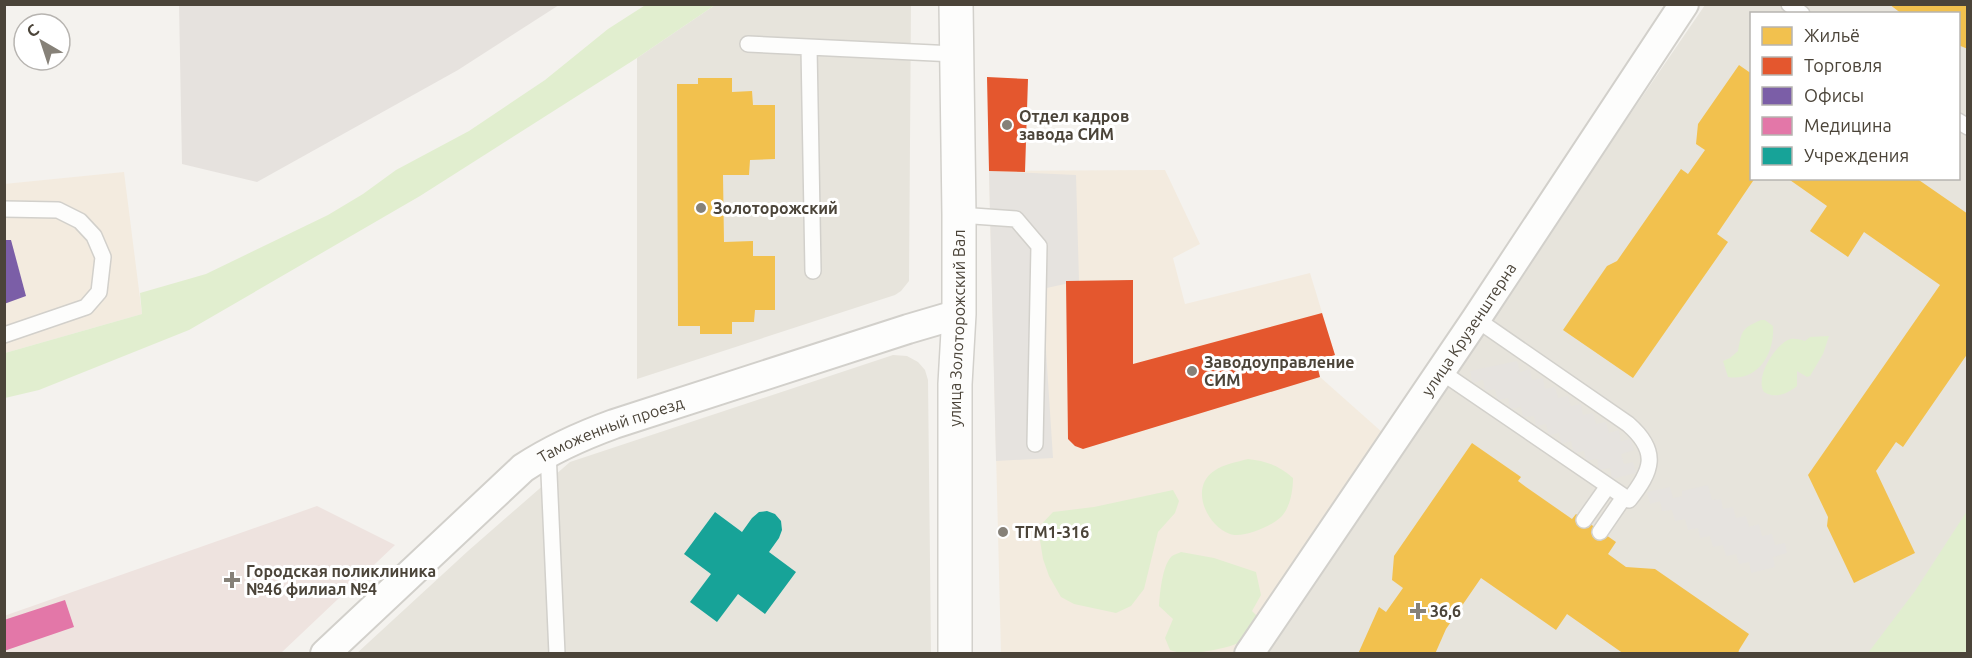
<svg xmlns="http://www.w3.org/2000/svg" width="1972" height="658" viewBox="0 0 1972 658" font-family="Ubuntu,sans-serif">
<rect width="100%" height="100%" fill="#f4f2ee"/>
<path fill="#e7e4dc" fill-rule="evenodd" d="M715 5H911L909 281 901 291 895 295 637 379V58Z
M1705 5H1967V653L1264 654 1401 449ZM1752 14H1958V178H1752Z
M893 355 907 356 918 362 925 370 928 380 931 653 356 654 468 551 570 462Z"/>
<path fill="#f3ebdf" d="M1165 170 1200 244 1173 258 1185 304 1310 273 1335 355 1316 361 1320 377 1401 449 1264 653H1001L989 171Z
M124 172 142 314 5 353 4 184Z"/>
<path fill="#e6e2de" d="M179 5V4L559 5 458 70 257 182 182 164Z"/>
<path fill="#eee3df" d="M317 506 395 545 281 653H5L4 616Z"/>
<path fill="#e1eecf" d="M647 4 715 5 637 58 420 196 189 330 39 390 5 398V353L142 314 140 293 206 274 328 215 363 194 396 170 469 131 545 80 608 29Z
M1761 320H1765L1773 326C1775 353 1758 382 1728 377L1723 361 1730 358 1738 351C1742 332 1740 329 1761 320Z
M1829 336 1823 354 1810 376 1807 377 1797 371V386C1787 394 1775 399 1764 392 1755 378 1773 349 1786 341 1792 337 1799 339 1805 341L1810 337Z
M1248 459C1267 461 1279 466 1293 478 1293 491 1290 508 1281 517 1272 526 1242 539 1230 534 1207 526 1189 488 1214 471 1224 464 1237 462 1248 459Z
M1173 490 1179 501 1175 513 1158 532 1144 589 1131 606 1116 613 1074 604 1061 597 1049 576 1043 559 1038 528 1053 512 1094 507Z
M1967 511V653H1868L1915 591Z
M1181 552 1214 558 1256 572 1261 595 1252 611 1263 622C1260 627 1256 633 1251 637 1234 648 1188 658 1170 650L1165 638 1173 619 1159 606C1160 593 1162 567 1171 557 1174 554 1177 554 1181 552Z"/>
<path fill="#e6e3df" d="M989 171 1076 175 1079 281 1042 289 1053 458 996 461Z
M1517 361 1520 372 1530 369 1532 380 1543 378 1545 389 1555 387 1558 398 1568 396 1571 406 1581 404 1583 415 1593 413 1596 424 1606 422 1609 433 1619 430 1621 441 1631 439 1634 450 1621 454 1624 464 1633 462 1636 473 1612 479 1610 468 1599 470 1597 459 1586 461 1584 451 1574 453 1571 441 1561 444 1559 433 1549 435 1546 424 1536 426 1534 416 1523 417 1521 407 1510 409 1508 398 1498 400 1495 389 1485 391 1483 380 1472 383 1470 371Z
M1708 485 1712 500 1721 499 1723 509 1733 507 1736 518 1746 516 1749 527 1759 524 1762 536 1772 534 1775 545 1785 543 1787 553 1773 557 1775 567 1751 573 1749 562 1739 564 1736 554 1726 556 1723 545 1713 547 1710 536 1700 538 1698 528 1688 530 1685 519 1675 521 1672 510 1662 511 1660 501 1650 504 1647 492 1670 487 1673 498 1682 496V491Z"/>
<path fill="#f2c14e" d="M1889 4H1968V49L1958 45V14H1902Z
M1739 65 1752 74V178H1755L1717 234 1728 242 1633 378 1563 330 1607 266 1617 261 1681 169 1688 174 1705 150 1696 144 1698 124Z
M698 78H732V92L752 91 753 105H775V159L750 160 749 175H723L724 242 753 241V256H775V310H755L754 322H732V334H700V326H678L677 84H698Z
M1787 178H1916L1968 214V353L1903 447 1896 442 1876 471 1915 553 1854 583 1827 526 1828 517 1808 475 1940 285 1864 232 1848 257 1810 231 1827 206Z
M1472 443 1521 477 1518 481 1526 487 1572 519 1576 514 1616 542 1608 554 1626 567 1655 569 1749 634 1739 650 1738 654H1624L1567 614 1556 630 1481 578 1446 629 1435 654H1358L1379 607 1386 612 1403 588 1392 580 1394 556Z"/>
<path fill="#e4572e" d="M987 77 1028 79 1025 172 989 171Z
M1133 280V364L1322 313 1335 355 1316 361 1320 377 1083 449 1075 446 1068 439 1066 281Z"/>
<path fill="#7b5ea7" d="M4 240H11L26 296 4 304Z"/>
<path fill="#e377a8" d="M65 600 74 627 4 651V620Z"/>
<path fill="#17a398" d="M767 511 775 514 781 521 782 530 779 538 769 552 796 572 765 614 738 594 717 622 690 602 711 574 684 554 715 512 742 532 752 518 759 512Z"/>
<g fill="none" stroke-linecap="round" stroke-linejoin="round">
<g stroke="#d2d0cb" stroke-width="18">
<path id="service" d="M1789 4 1802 14
M748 44 955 54
M809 47 813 271
M1958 121 1968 127
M4 209 58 210 80 221 94 236 103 257 99 292 86 307 4 335
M959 215 1016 219 1039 246 1035 444
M1440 371 1629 500C1652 471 1660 452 1628 424L1476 319
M548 451 557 654
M1584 520 1608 486
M1600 532 1624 497"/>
</g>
<g stroke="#d2d0cb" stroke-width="32">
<g id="minor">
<path id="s1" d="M325 654 523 468C552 449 581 436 614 424L908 329 959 314"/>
<path id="s2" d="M1249 654 1476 319 1684 4"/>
</g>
</g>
<g stroke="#d2d0cb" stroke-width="36">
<g id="tertiary">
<path id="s3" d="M955 654V384L959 314V215L956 4"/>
</g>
</g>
<use href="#service" stroke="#fdfdfc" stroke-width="15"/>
<use href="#minor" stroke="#fdfdfc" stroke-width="28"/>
<use href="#tertiary" stroke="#fdfdfc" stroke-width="33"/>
</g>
<g fill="#868178" stroke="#fff" stroke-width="2">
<circle cx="1007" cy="125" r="6"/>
<circle cx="701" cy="208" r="6"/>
<circle cx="1192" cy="371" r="6"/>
<circle cx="1003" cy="532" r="6"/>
<path d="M229 571h6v6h6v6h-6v6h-6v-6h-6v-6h6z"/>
<path d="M1415 602h6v6h6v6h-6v6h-6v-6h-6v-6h6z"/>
</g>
<g text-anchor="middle" stroke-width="6" stroke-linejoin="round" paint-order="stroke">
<g font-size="16" font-weight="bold" fill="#4b4439" stroke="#fff" text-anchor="start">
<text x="1019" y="122">Отдел кадров<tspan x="1019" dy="18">завода СИМ</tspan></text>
<text x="713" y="214">Золоторожский</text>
<text x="1204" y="368">Заводоуправление<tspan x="1204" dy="18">СИМ</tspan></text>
<text x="1015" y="538">ТГМ1-316</text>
<text x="246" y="577">Городская поликлиника<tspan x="246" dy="18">№46 филиал №4</tspan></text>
<text x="1430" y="617">36,6</text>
</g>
<g font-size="16" fill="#4b4439" stroke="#fff">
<text dy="6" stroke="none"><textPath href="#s3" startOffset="326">улица Золоторожский Вал</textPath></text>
<text dy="6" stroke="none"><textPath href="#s2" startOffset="392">улица Крузенштерна</textPath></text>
<text dy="6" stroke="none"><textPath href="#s1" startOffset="368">Таможенный проезд</textPath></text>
</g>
</g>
<rect width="1972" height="658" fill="none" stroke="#4b4439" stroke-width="12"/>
<rect x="1750" y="12" width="210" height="168" fill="#ffffff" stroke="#b7b4b0" stroke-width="1.5"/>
<rect x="1762" y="27" width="30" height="18" fill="#f2c14e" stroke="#b7b4b0" stroke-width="1.5"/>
<text x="1804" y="42" font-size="18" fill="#4b4439">Жильё</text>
<rect x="1762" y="57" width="30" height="18" fill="#e4572e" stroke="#b7b4b0" stroke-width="1.5"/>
<text x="1804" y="72" font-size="18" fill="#4b4439">Торговля</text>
<rect x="1762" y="87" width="30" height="18" fill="#7b5ea7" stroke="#b7b4b0" stroke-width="1.5"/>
<text x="1804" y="102" font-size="18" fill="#4b4439">Офисы</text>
<rect x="1762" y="117" width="30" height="18" fill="#e377a8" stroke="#b7b4b0" stroke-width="1.5"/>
<text x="1804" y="132" font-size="18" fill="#4b4439">Медицина</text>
<rect x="1762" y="147" width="30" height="18" fill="#17a398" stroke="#b7b4b0" stroke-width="1.5"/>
<text x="1804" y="162" font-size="18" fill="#4b4439">Учреждения</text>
<g transform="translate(42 42) rotate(321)"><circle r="28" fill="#ffffff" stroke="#b7b4b0" stroke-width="1.5"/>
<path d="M0-4.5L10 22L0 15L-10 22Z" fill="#868178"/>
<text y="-9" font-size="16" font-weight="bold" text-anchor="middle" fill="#4b4439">С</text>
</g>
</svg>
